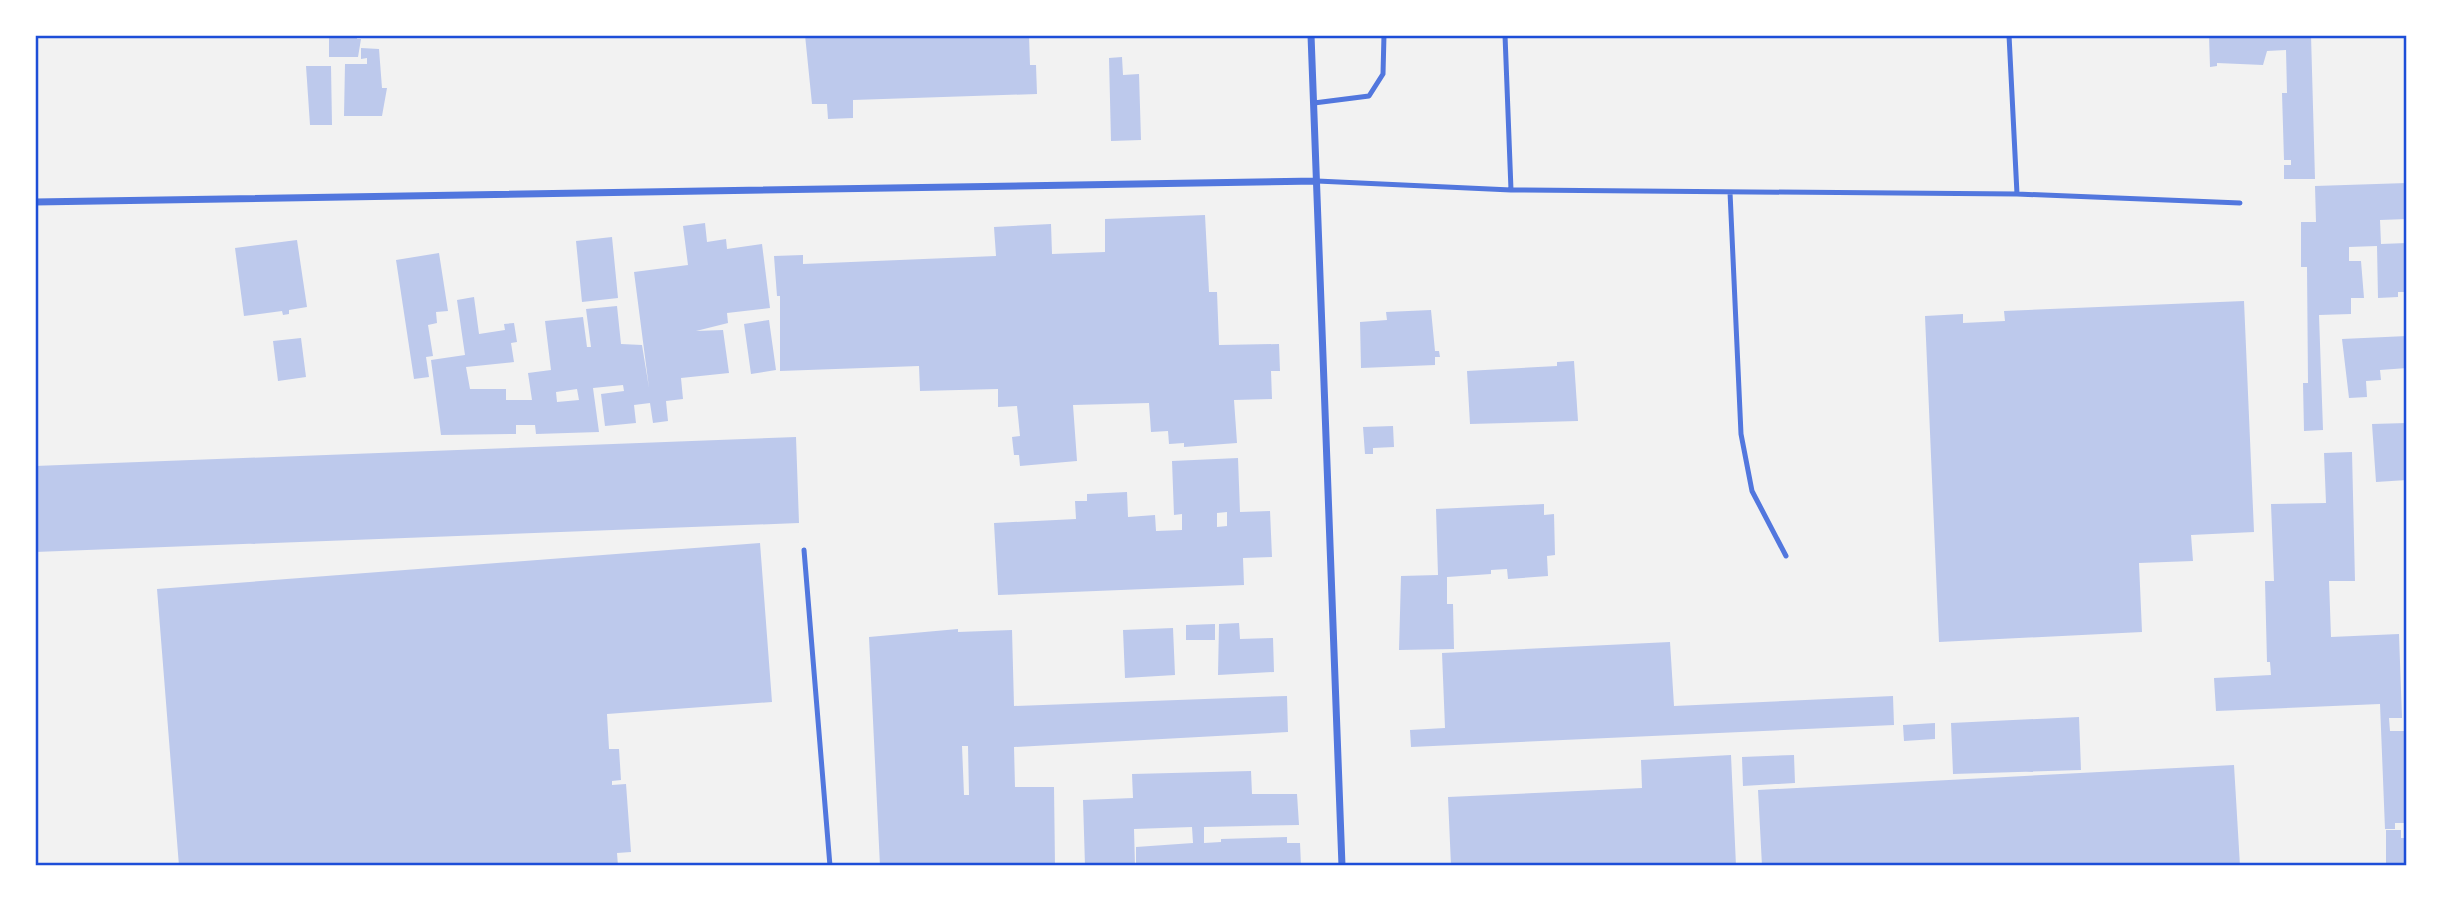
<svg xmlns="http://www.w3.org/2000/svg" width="2442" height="901" viewBox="0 0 2442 901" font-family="Poppins,sans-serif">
<rect width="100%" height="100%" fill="#f2f2f2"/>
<path fill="#bdc9ec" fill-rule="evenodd" d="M329 35H357V39H361L358 57H329Z
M805 35H1029L1030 65H1036L1037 94 853 100V118L828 119 827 104H812Z
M2209 35H2311L2315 179H2284V165H2291V160H2284L2282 93H2287L2286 50 2267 51 2263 65 2217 63V66L2210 67Z
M361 48 379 49 382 88H387L382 116H344L345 64H367V58L361 59Z
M1122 57 1123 75 1139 74 1141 140 1111 141 1109 58Z
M306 66H331L332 125H310Z
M2407 183V219L2380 220 2381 244 2407 243V292H2398V297L2378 298 2377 246 2349 247V261H2361L2364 298H2351V314L2319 315 2323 430 2304 431 2303 383H2308L2307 267H2301V222H2316L2315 186Z
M1205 215 1209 292H1217L1219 345 1279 344 1280 371H1271L1272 399 1234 400 1237 443 1184 447V443L1169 444 1168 431 1151 432 1149 403 1073 405 1077 461 1020 466 1019 455H1014L1012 437 1020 436 1017 406 998 407V389L920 391 919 366 780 371V296H777L774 256 803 255V264L996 256 994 227 1051 224 1052 254 1105 252V219Z
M705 223 707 242 726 239 727 249 762 244 770 308 727 313 728 323 696 331 723 330 729 373 681 378 683 399 666 401 668 421 653 423 650 403 634 405 636 423 605 426 601 394 624 391 623 385 593 388 599 432 536 434 535 425H516V434L441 435 431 360 465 355 457 300 474 297 479 334 505 330 504 324 514 323 517 342 511 343 514 362 466 367 470 389H506V400H532L528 373 551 370 545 321 583 317 587 347H591L586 309 617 306 621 344 642 345 649 388 634 272 688 265 683 226ZM577 389 579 400 557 402 556 392Z
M612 237 618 298 582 302 576 241Z
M297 240 307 307 289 310V314L283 315 282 311 244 316 235 248Z
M439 253 448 311 436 312 437 323 428 325 433 356 426 357 429 377 414 379 396 260Z
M2244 301 2254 532 2191 535 2193 561 2139 563 2142 632 1939 642 1925 316 1963 314V323L2005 321 2004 311Z
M1431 310 1435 351H1439L1440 357H1435V365L1361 368 1360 322 1387 320 1386 312Z
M769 320 776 370 751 374 744 324Z
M2407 336V368L2380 370 2381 380 2366 381 2367 397 2349 398 2342 339Z
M301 338 306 377 278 381 273 341Z
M1574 361 1578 421 1470 424 1467 371 1557 366V362Z
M2407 423V480L2376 482 2372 424Z
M1393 426 1394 447 1373 448V454H1365L1363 427Z
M796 437 799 523 35 552V466Z
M2352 452 2355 581H2329L2331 637 2399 634 2402 718H2389L2390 731H2407V823H2395V829H2385L2380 704 2216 711 2214 678 2271 675 2270 662H2267L2265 581H2274L2271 504 2326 503 2324 453Z
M1238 458 1240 512 1270 511 1272 557 1243 558 1244 585 998 595 994 523 1076 519 1075 501H1087V494L1127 492 1128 517 1155 515 1156 531 1182 530V514L1174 515 1172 461ZM1227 512V526L1217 527V513Z
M1544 504V515L1554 514 1555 555 1547 556 1548 576 1508 579 1507 569 1491 570V574L1447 577V604H1453L1454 649 1399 650 1401 576 1438 575 1436 509Z
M760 543 772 702 607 714 609 749H619L621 780 612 781V785L626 784 631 852 617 853 618 866H179L157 589Z
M1239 623 1240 639 1273 638 1274 672 1218 675 1219 624Z
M1215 624V640H1186V625Z
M1173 628 1175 675 1125 678 1123 630Z
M958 629V632L1012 630 1014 706 1287 696 1288 732 1014 747 1015 787H1054L1055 866H880L869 637ZM962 746H968L969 795H964Z
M1670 642 1674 706 1893 696 1894 725 1411 747 1410 730 1445 728 1442 653Z
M2079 717 2081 770 1953 774 1951 723Z
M1935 723V739L1904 741 1903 725Z
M1731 755 1736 866H1451L1448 797 1642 788 1641 760Z
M1794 755 1795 783 1743 786 1742 757Z
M2234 765 2240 866H1762L1758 790Z
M1251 771 1252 794H1297L1299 825 1204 827V843L1221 842V839L1287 837V843H1300L1301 866H1136V847L1193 843 1192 827 1134 829 1135 866H1085L1083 800 1133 798 1132 774Z
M2386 830H2401V838H2407V866H2386Z"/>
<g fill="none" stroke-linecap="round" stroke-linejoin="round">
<path stroke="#5277de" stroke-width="5" d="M1505 35 1511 190
M2009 35 2017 194
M1314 103 1369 96 1383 74 1384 35
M1317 181 1511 190 2017 194 2240 203
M1730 192 1741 434 1752 491 1786 556
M804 550 830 866"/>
<path stroke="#5277de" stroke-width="7" d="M1311 35 1342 866
M35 202 1317 181"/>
</g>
<rect width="2442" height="901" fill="none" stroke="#ffffff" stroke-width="74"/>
<rect x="37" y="37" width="2368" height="827" fill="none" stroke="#1d4ed8" stroke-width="2.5"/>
</svg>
